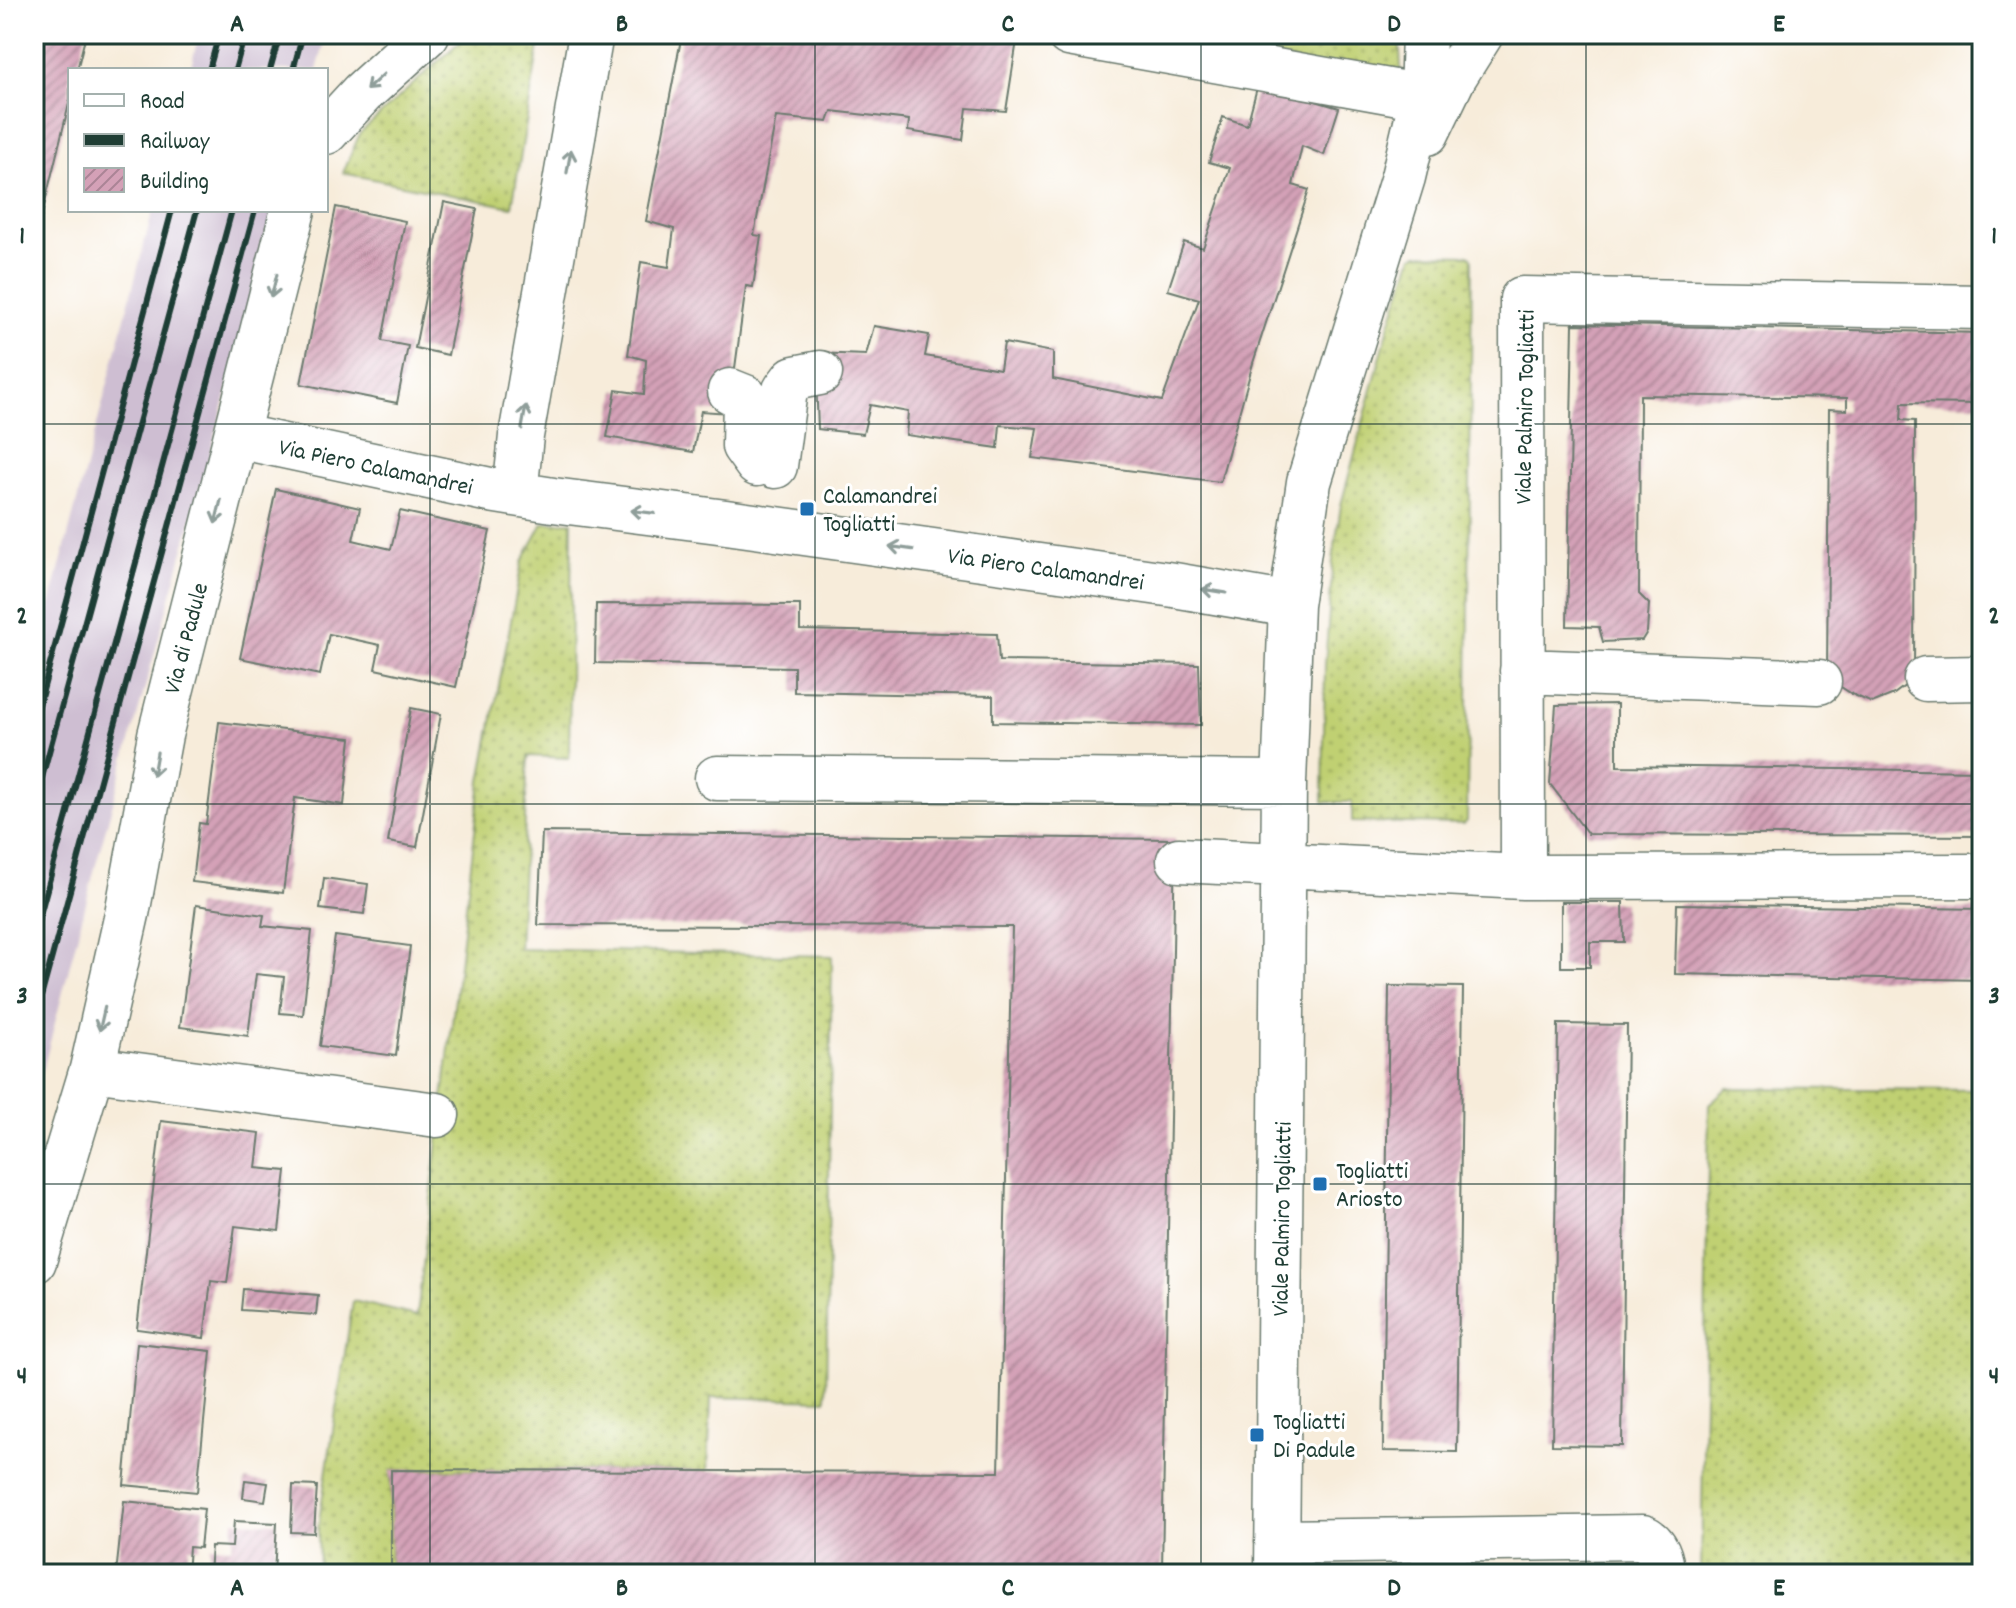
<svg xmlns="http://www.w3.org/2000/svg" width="2016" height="1608" viewBox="0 0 2016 1608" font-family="Dekko,sans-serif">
<defs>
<pattern id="grass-dots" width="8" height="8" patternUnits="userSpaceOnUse" patternTransform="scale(2)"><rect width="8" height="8" fill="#c0d072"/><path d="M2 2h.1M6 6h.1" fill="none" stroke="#9baa5e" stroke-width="1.8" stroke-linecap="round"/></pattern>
<pattern id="building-hatch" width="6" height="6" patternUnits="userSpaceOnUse" patternTransform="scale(2)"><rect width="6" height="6" fill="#d4a1b7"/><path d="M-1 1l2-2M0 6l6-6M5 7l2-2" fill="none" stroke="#ab8496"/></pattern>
</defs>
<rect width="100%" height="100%" fill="#fff"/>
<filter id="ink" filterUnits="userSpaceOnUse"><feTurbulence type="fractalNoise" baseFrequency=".0125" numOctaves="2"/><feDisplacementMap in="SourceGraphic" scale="16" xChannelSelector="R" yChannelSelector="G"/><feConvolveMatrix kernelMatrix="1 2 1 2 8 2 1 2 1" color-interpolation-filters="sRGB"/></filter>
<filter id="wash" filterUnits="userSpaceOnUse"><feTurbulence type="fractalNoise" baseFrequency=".006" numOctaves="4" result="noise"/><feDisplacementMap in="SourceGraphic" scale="32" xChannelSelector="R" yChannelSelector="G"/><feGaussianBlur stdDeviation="1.8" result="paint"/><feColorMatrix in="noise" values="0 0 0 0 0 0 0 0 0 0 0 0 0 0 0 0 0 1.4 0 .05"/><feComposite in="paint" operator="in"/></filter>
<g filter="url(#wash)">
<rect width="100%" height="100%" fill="#f7ecda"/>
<path fill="#cebed2" d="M199 34H327L317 70H190Z
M153 210H278L97 860 34 1104V666Z"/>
<path fill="url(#grass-dots)" stroke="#708653" stroke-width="2" d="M468 34H541L512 207 343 173 360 133Z
M1152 34H1399L1401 68 1398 81Z
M1417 254 1469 255 1472 258 1467 821 1464 824 1352 822V802H1323L1325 665 1333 560 1341 505 1389 326 1413 256Z
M572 522 569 758 528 756 519 949 832 956 826 1400 711 1397 708 1471 391 1470V1574H319L318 1527 353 1301 417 1316 481 781 522 562 543 523Z
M1727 1088 1982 1090V1574H1701L1709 1104Z"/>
<g id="blocks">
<path fill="url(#building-hatch)" d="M34 34H86L77 70H70V100L35 243Z
M682 34H927V38L963 43 966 34H1018L1006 111 967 108 963 140 908 131 909 120 832 111 828 122 776 117 754 235 761 236 753 287 746 286 729 413 701 411 693 452 607 437 616 390 644 394 646 360 628 355 641 262 669 267 674 229 646 221Z
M1258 84 1339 108 1324 155 1302 146 1293 185 1309 190 1253 363 1220 482 1032 458 1037 428 1000 425 998 448 906 435 908 412 870 405 863 434 818 429 815 353 866 355 874 326 929 335 925 356 1000 369 1004 343 1053 352V379L1162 401 1199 299 1168 290 1184 242 1203 248 1230 168 1209 162 1223 117 1247 125Z
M444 202 477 209 448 355 415 348Z
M336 207 405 221 382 341 408 346 397 403 301 384Z
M1573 324 1982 333V404L1902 403 1901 420 1915 421 1914 679 1894 694 1872 703 1852 694 1827 678 1829 409 1847 410V398L1640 395 1639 594 1649 604 1647 632 1642 640 1603 642 1599 627 1567 626Z
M276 489 360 508 353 540 391 549 400 511 490 531 456 687 375 669 380 645 329 634 320 675 240 658Z
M596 604 800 605V630L997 634 999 661 1199 664 1201 725 993 722V696L794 692V667L595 663Z
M1617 704V766L1982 771V836L1588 834 1550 784 1556 705Z
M411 708 441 714 417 847 388 842Z
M219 722 351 738 344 805 295 798 283 893 192 882 199 823 206 824Z
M542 832 1175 839 1162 1569 1204 1572V1574H391V1470L999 1472 1012 927 538 925Z
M324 878 368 884 364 914 320 909Z
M1561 902H1623L1624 942H1590V967H1561Z
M1677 904 1982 909V980L1675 974Z
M196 905 264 915 262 926 312 931 303 1015 280 1013 284 977 256 974 248 1036 180 1027Z
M335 936 410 946 396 1056 320 1046Z
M1389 986 1463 987 1457 1452 1383 1451Z
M1558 1024 1627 1025 1622 1446 1552 1445Z
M161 1121 260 1133 256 1168 286 1171 279 1231 235 1226 227 1283 211 1281 204 1338 137 1329Z
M243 1289 318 1295 316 1315 241 1310Z
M137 1343 211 1351 197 1492 124 1485Z
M245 1480 268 1483 265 1501 243 1498Z
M293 1485 317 1486 314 1533 291 1532Z
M124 1501 204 1509 200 1548 189 1547 187 1574H116Z
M234 1521 277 1523 274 1573 209 1574 211 1546 232 1547Z"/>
</g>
</g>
<g filter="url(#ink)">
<use href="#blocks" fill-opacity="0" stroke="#6b7a6e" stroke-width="2"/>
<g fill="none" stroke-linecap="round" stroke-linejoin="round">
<g stroke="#6b7a6e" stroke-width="47">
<path id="minor" d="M1069 34 1422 97
M326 132 362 93 427 34
M1427 133 1454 77 1481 34
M730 391 745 397 744 446 757 464
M237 436 490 490 553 500 726 522 1174 585 1291 605
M775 466 785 390 794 378 820 373
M515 494 521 436 591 34
M1522 671 1819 682
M1926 679 1982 678
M717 778 1284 783
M1179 860 1523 877 1982 876
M1523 877 1522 299 1982 307
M92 1069 437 1115
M34 1261 92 1069 127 914 160 735 293 210
M1277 1542 1643 1537C1657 1543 1662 1559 1662 1574
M1277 1574 1284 783 1291 605 1309 482 1403 177 1422 97 1424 34"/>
</g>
<use href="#minor" stroke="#fff" stroke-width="44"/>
<path stroke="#1f3d34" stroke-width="6" d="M209 70 219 34
M235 70 245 34
M270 70 280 34
M293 70 303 34
M34 724 172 210
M34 807 197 210
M34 937 232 210
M34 1023 255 210"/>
</g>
<defs><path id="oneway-shaft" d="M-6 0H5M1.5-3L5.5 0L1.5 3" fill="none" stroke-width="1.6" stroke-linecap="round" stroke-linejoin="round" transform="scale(2)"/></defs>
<g stroke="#8f9e9a">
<use href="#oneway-shaft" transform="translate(375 82) rotate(137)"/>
<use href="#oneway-shaft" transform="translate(569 161) rotate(-80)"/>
<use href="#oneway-shaft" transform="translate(274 286) rotate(104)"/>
<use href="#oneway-shaft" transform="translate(524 417) rotate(-80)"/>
<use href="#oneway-shaft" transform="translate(218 512) rotate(104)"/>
<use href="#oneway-shaft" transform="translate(643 512) rotate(-173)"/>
<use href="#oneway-shaft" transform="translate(901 548) rotate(-172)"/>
<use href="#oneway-shaft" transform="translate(1214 591) rotate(-171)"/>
<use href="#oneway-shaft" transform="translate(155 764) rotate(100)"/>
<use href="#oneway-shaft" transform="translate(102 1019) rotate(103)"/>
</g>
</g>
<path fill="none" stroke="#1f3d34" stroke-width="2" stroke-opacity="0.55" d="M430 34V1574M815 34V1574M1201 34V1574M1586 34V1574M34 424H1982M34 804H1982M34 1184H1982"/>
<g fill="#1f6fb2" stroke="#fff" stroke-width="3">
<rect x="799" y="501" width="16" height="16" rx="4"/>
<rect x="1312" y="1176" width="16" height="16" rx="4"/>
<rect x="1249" y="1427" width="16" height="16" rx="4"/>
</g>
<g text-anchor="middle" stroke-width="6" stroke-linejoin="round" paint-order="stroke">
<g font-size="24" fill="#1f3d34" stroke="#fff">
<text transform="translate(1524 407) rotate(-89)" y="8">Viale Palmiro Togliatti</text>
<text transform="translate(376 466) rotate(12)" y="8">Via Piero Calamandrei</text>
<text transform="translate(1046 568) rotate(8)" y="8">Via Piero Calamandrei</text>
<text transform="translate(185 638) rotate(-75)" y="8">Via di Padule</text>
<text transform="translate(1281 1219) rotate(-89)" y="8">Viale Palmiro Togliatti</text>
</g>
<g font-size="24" fill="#1f3d34" stroke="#fff" text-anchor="start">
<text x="823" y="503">Calamandrei<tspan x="823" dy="28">Togliatti</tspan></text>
<text x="1336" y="1178">Togliatti<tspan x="1336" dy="28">Ariosto</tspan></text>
<text x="1273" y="1429">Togliatti<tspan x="1273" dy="28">Di Padule</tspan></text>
</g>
</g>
<rect width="2016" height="1608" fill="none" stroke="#fff" stroke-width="88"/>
<rect x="68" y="68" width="260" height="144" fill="#ffffff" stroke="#a5b1ae" stroke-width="2"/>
<rect x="84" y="94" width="40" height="12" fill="#ffffff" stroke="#a5b1ae" stroke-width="2"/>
<text x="140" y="108" font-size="24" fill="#1f3d34">Road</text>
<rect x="84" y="134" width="40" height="12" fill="#1f3d34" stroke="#a5b1ae" stroke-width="2"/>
<text x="140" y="148" font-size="24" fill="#1f3d34">Railway</text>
<rect x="84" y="168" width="40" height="24" fill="url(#building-hatch)" stroke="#a5b1ae" stroke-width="2"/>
<text x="140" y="188" font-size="24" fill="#1f3d34">Building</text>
<rect x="44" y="44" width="1928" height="1520" fill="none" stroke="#1f3d34" stroke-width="3"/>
<g font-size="26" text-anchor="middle" font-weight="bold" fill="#1f3d34">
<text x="237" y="31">A</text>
<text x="622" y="31">B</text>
<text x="1008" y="31">C</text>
<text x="1394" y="31">D</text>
<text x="1779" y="31">E</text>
<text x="22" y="243">1</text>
<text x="1994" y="243">1</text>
<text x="22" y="623">2</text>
<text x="1994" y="623">2</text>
<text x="22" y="1003">3</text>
<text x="1994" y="1003">3</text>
<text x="22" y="1383">4</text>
<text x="1994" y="1383">4</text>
<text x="237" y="1595">A</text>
<text x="622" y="1595">B</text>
<text x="1008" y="1595">C</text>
<text x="1394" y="1595">D</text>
<text x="1779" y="1595">E</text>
</g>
</svg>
